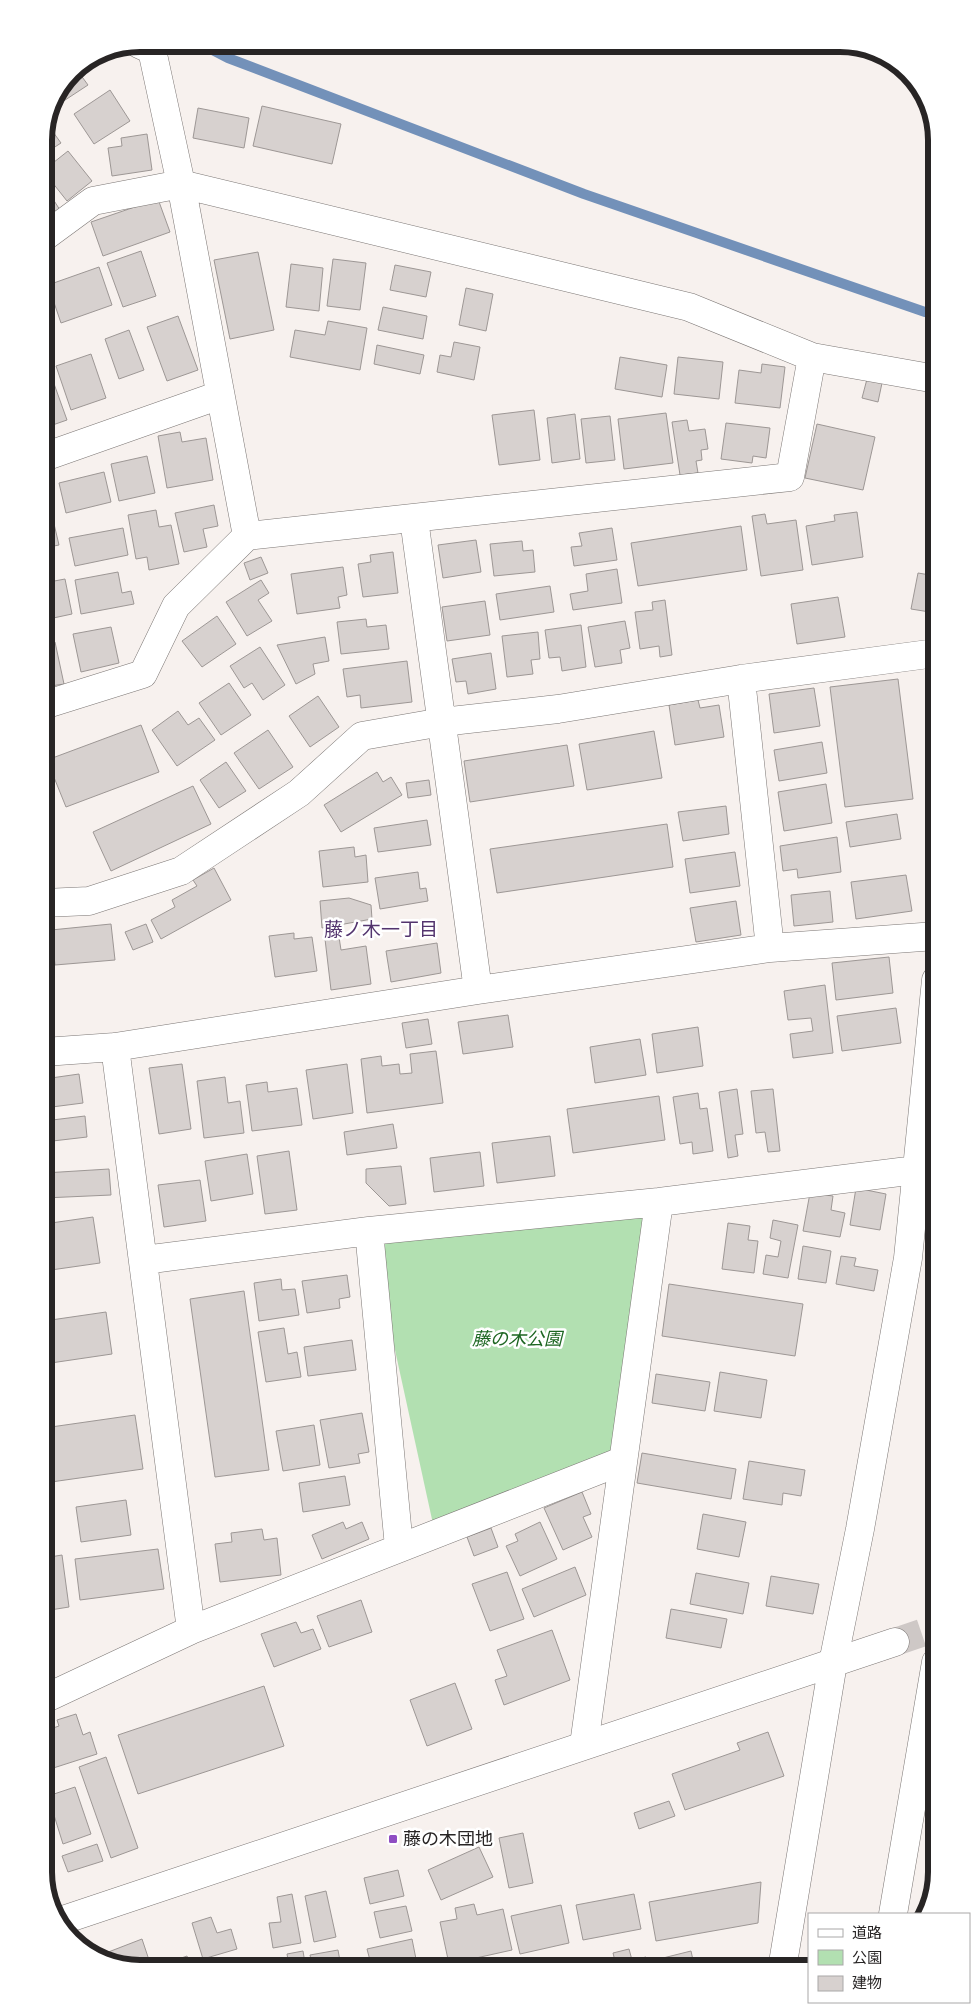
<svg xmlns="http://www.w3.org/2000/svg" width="980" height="2013" viewBox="0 0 980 2013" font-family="'IBM Plex Serif','Noto Sans JP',serif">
<rect width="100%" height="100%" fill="#f7f1ee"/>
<path fill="#b2e0b1" d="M659 1202 622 1461 435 1533 369 1231Z"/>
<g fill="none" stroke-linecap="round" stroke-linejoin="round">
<path stroke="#7391b9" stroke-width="10" d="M201 44 228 58 584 194 925 312"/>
</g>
<path fill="#d7d1cf" stroke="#9d9795" d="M80 74 88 85 56 106 68 82Z
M110 90 130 121 94 144 74 114Z
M262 106 341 124 332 164 253 146Z
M198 108 249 118 244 148 193 138Z
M48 125 61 143 44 154V134Z
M147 134 152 170 112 176 108 148 122 146 121 138Z
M68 151 92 181 67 201 44 172V170Z
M44 185 60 210 44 220Z
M158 199 170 232 103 256 91 222Z
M141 251 156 296 123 307 107 263Z
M258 252 274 330 230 339 214 260Z
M333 259 366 263 360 310 327 306Z
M291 264 323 268 319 311 286 307Z
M395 265 431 272 426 297 390 290Z
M99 267 112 305 61 323 48 285Z
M466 288 493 294 486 331 459 325Z
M383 307 427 316 423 339 378 330Z
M178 316 198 370 167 381 147 327Z
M328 321 367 328 360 370 290 357 295 330 325 335Z
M129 330 144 370 119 379 105 339Z
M454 342 480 347 474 380 437 372 440 355 451 357Z
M377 345 424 355 420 374 374 364Z
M91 354 106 398 71 410 56 366Z
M620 357 667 365 662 397 615 389Z
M678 357 723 362 719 399 674 394Z
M762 364 785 367 780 408 735 403 739 370 761 373Z
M48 367 67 420 44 428V368Z
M867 379 882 383 878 402 862 398Z
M534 410 540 460 499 465 492 415Z
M666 413 673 463 624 469 618 419Z
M575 414 580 459 552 463 547 418Z
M610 416 615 460 586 463 581 419Z
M687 420 689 431 705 429 708 449 701 450 702 460 696 461 698 473 680 475 672 422Z
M726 423 770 428 766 458 753 456 752 463 721 459Z
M817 424 875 437 863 490 805 478Z
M180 432 182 442 206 438 213 480 167 488 158 436Z
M147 456 155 493 119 501 111 464Z
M104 472 111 502 66 513 59 483Z
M214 505 218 526 203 529 207 547 184 552 175 513Z
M50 507 59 545 44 548V509Z
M156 510 159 527 171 525 179 564 149 570 147 557 136 559 128 515Z
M857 512 863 557 812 565 806 526 835 521 834 515Z
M765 514 767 524 796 520 803 570 761 576 752 516Z
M741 526 747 570 638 586 631 543Z
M123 528 128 555 75 566 69 538Z
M612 528 617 560 574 566 571 547 582 546 579 533Z
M476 540 481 572 443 578 438 545Z
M522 541 523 551 533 550 535 572 494 576 490 544Z
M393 552 398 593 363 597 358 564 371 562 370 555Z
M261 557 268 573 250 580 244 563Z
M44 561 49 582 65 579 72 614 44 620Z
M343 567 347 595 338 597 340 608 297 614 291 574Z
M617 569 622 603 573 610 570 594 588 591 586 574Z
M118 572 122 593 131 591 134 604 81 614 75 580Z
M918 573 936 576V613L911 609Z
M261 580 269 593 258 600 272 621 247 636 226 602Z
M550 586 554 612 500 620 496 594Z
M838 597 845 637 797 644 791 604Z
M665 600 672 655 660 657 659 646 640 649 635 612 653 610 652 602Z
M485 601 490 635 447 641 442 607Z
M217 616 236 644 202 667 182 641Z
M366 619 367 627 386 625 389 649 341 654 337 622Z
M625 621 630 648 620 650 622 663 595 667 588 627Z
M581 625 586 667 562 671 560 657 549 658 545 630Z
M111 627 119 663 81 672 73 634Z
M538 632 540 659 531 660 533 674 507 677 502 636Z
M325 637 329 661 313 664 315 674 296 684 277 645Z
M55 642 64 684 44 687V644Z
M260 647 285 685 263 700 252 683 244 688 230 666Z
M491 653 496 689 468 694 466 681 456 682 452 659Z
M407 661 412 702 361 708 360 695 347 697 343 669Z
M898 679 913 799 845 807 830 687Z
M229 683 251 715 221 735 199 703Z
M814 688 820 726 774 733 769 694Z
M318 696 339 727 310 747 289 716Z
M698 700 700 708 719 705 724 737 675 745 669 705Z
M178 711 188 725 199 718 215 740 177 766 152 730Z
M141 725 159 772 66 807 47 760Z
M268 730 293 767 259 789 234 753Z
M654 731 662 778 587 790 579 744Z
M822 742 827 773 779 781 774 750Z
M567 745 574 786 470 802 464 761Z
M226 762 246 791 219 808 200 780Z
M377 772 383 782 391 777 402 795 341 832 324 805Z
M429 780 431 795 408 798 406 783Z
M826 784 832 823 784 831 778 792Z
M193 786 211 824 111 871 93 832Z
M726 806 729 834 683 841 678 812Z
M897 814 901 839 850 847 846 822Z
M427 820 431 845 378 852 374 828Z
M667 824 673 867 497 893 490 849Z
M837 837 841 872 798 878 797 869 783 871 780 846Z
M354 847 355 857 366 855 368 882 323 887 319 851Z
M735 852 740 886 690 893 685 859Z
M214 868 231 900 161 939 151 920 175 907 172 900 197 886 193 880Z
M418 872 420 889 426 888 428 901 380 909 375 878Z
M906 875 912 911 856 919 851 882Z
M830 891 833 922 794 926 791 895Z
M349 898 371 905 372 919 322 928 320 901Z
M736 901 741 935 696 942 690 908Z
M111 924 115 960 55 965 51 930Z
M146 924 153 942 133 950 125 932Z
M294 933V939L312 937 317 971 275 977 269 936Z
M339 937 341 950 366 946 371 984 331 990 325 939Z
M437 943 441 973 391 982 386 951Z
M889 957 893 993 836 1000 832 963Z
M825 985 833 1053 793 1058 790 1034 813 1031 811 1018 788 1020 784 991Z
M896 1008 901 1043 842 1051 837 1016Z
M508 1015 513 1047 463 1054 458 1022Z
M428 1019 432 1044 406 1048 402 1023Z
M698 1027 703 1066 657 1073 652 1034Z
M640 1039 646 1075 595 1083 590 1047Z
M436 1051 443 1103 367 1113 361 1059 381 1056 382 1066 399 1064 400 1074 412 1073 410 1054Z
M182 1064 191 1129 159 1134 149 1068Z
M347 1064 353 1113 313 1119 306 1070Z
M79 1074 83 1103 44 1108V1079Z
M225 1077 228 1103 240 1101 244 1133 204 1138 197 1081Z
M267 1082 268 1092 297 1088 302 1125 252 1131 246 1085Z
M737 1089 743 1134 735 1135 738 1156 728 1158 719 1092Z
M773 1089 780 1151 768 1152 765 1132 756 1133 751 1091Z
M698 1093 700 1109 707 1108 713 1151 693 1154 692 1142 680 1144 673 1097Z
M659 1096 665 1140 573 1153 567 1109Z
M85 1116 87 1137 44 1142V1121Z
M393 1124 397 1148 347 1155 344 1132Z
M550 1136 555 1176 497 1183 492 1143Z
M289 1151 297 1210 265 1214 257 1156Z
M480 1152 484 1186 434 1192 430 1158Z
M247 1154 253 1194 211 1201 205 1161Z
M401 1166 406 1204 389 1206 366 1183V1169Z
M109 1169 111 1195 44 1198V1173Z
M200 1180 206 1221 164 1227 158 1185Z
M856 1188 886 1194 880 1230 850 1225Z
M810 1193 833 1196 831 1210 845 1213 840 1237 803 1231Z
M93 1217 100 1263 44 1271V1224Z
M773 1220 798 1225 788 1278 763 1274 766 1255 778 1257 781 1241 770 1238Z
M728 1223 750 1226 748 1240 758 1241 754 1273 722 1269Z
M803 1246 831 1251 826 1283 798 1279Z
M841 1256 856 1258 854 1266 878 1270 874 1291 836 1284Z
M347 1275 350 1297 339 1299 340 1308 307 1313 302 1281Z
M281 1279 282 1290 295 1289 299 1315 259 1321 254 1283Z
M669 1284 803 1304 795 1356 662 1336Z
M244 1291 269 1470 215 1477 190 1299Z
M106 1312 112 1354 44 1364V1321Z
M284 1328 288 1354 297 1352 301 1377 266 1382 258 1332Z
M352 1340 356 1370 308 1376 304 1347Z
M720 1372 767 1380 761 1418 714 1411Z
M656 1374 710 1382 705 1411 652 1403Z
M362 1413 369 1452 358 1454 360 1463 329 1468 320 1420Z
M135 1415 143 1469 44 1483V1428Z
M314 1425 320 1465 283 1471 276 1431Z
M642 1453 736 1469 731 1499 637 1483Z
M749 1461 805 1470 801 1496 783 1493 782 1505 743 1499Z
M345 1476 350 1505 303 1512 299 1483Z
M582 1492 591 1514 583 1517 592 1537 563 1550 544 1508Z
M126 1500 131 1535 81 1542 76 1507Z
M703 1514 746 1522 739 1557 697 1549Z
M343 1522 346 1529 362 1522 369 1539 322 1559 312 1535Z
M540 1522 557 1559 520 1576 506 1546 518 1541 515 1534Z
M491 1528 498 1547 474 1556 467 1537Z
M262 1529 264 1540 277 1538 281 1575 220 1582 215 1544 232 1542 231 1533Z
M158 1549 164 1589 80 1600 75 1559Z
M62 1555 69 1607 44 1611V1558Z
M575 1567 586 1595 534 1617 522 1589Z
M507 1572 524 1619 490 1631 472 1584Z
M696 1573 749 1583 743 1614 690 1604Z
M771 1576 819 1584 813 1614 766 1606Z
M361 1600 372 1632 329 1647 317 1616Z
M671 1609 727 1619 721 1648 666 1638Z
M296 1622 301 1633 313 1629 321 1649 274 1667 261 1634Z
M552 1630 570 1680 504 1705 495 1680 507 1676 497 1650Z
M455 1683 472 1729 427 1746 410 1700Z
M264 1686 284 1746 138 1794 118 1735Z
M76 1714 83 1735 90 1732 97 1754 44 1771V1731L59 1726 57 1720Z
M768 1732 784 1776 685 1810 672 1774 740 1750 737 1743Z
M106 1757 138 1848 111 1858 79 1767Z
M75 1787 91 1834 63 1844 48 1796Z
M669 1801 675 1816 639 1829 634 1813Z
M523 1833 533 1883 509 1888 499 1838Z
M97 1844 103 1861 68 1872 62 1856Z
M479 1847 493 1877 441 1900 428 1870Z
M398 1870 404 1896 370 1904 364 1878Z
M761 1882 758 1923 656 1941 649 1902Z
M326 1891 336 1937 314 1942 305 1896Z
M292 1894 301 1943 273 1948 269 1923 281 1922 277 1897Z
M634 1894 641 1929 583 1940 576 1905Z
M474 1904 477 1915 503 1909 512 1950 449 1964 440 1922 457 1919 455 1908Z
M561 1905 569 1943 520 1954 511 1916Z
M406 1906 412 1931 380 1938 374 1912Z
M211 1917 217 1933 231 1929 237 1949 203 1959 192 1923Z
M142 1939 150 1963 134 1969 98 1956Z
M412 1939 416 1959 372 1968 367 1949Z
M629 1949 632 1960 646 1957 649 1969H617L613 1953Z
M338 1950 340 1961 352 1959 354 1969H313L310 1955Z
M303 1951 306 1969H268L267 1964 288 1960 287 1954Z
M691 1951 695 1969H662L659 1959Z
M187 1956 192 1969H151Z"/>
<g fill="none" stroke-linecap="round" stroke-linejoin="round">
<path stroke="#cec8c6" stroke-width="28" stroke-dasharray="28 14" stroke-linecap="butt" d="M895 1642 936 1628"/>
<g stroke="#7c7775" stroke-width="29">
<path id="street" d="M139 44 152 50 181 184 247 536
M44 237 93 201 181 184 689 307 812 357 936 379
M44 457 220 395
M414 519 478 990
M741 679 770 948
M44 705 143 674 176 606 247 536 790 477 812 357
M44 903 89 901 181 871 299 793 362 736 442 722 558 709 741 679 936 653
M115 1047 191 1630
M44 1052 115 1047 478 990 770 948 936 936
M369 1231 399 1547
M144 1260 369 1231 659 1202 916 1170
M833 1663 860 1529 908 1258 936 980
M44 1699 191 1630 622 1461
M584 1745 659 1202"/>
</g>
<g stroke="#7c7775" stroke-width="29">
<path id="secondary" d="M60 1921 895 1642
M782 1969 833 1663"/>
</g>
<g stroke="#7c7775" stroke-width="29">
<path id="highway" d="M893 1914 936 1662"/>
</g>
<use href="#street" stroke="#fff" stroke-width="28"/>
<use href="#secondary" stroke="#fff" stroke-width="28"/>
<use href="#highway" stroke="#fff" stroke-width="28"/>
</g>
<rect fill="#8f4dc2" stroke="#fff" stroke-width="2" x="388" y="1834" width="10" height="10" rx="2.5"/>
<g text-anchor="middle" stroke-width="5" stroke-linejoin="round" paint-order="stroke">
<g font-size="18" font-style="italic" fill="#1d6622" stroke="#fff">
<text x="517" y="1345">藤の木公園</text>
</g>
<g font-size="18" fill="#282525" stroke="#fff" text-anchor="start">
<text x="403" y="1845">藤の木団地</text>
</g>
<g font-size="19" fill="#53346e" stroke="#fff">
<text x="381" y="936">藤ノ木一丁目</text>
</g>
</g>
<path d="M0 0H980V2013H0ZM140 52H840A88 88 0 0 1 928 140V1872A88 88 0 0 1 840 1960H140A88 88 0 0 1 52 1872V140A88 88 0 0 1 140 52Z" fill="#fff" fill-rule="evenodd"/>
<path fill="none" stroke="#282525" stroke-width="6" d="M140 52H840A88 88 0 0 1 928 140V1872A88 88 0 0 1 840 1960H140A88 88 0 0 1 52 1872V140A88 88 0 0 1 140 52Z"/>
<rect x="808" y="1913" width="162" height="90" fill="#ffffff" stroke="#a9a8a8"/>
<rect x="818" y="1929" width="25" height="8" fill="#ffffff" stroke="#a9a8a8"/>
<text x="852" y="1938" font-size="15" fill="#282525">道路</text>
<rect x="818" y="1950" width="25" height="15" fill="#b2e0b1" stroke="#a9a8a8"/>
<text x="852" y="1963" font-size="15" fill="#282525">公園</text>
<rect x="818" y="1976" width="25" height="15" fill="#d7d1cf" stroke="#a9a8a8"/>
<text x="852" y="1988" font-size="15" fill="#282525">建物</text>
</svg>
